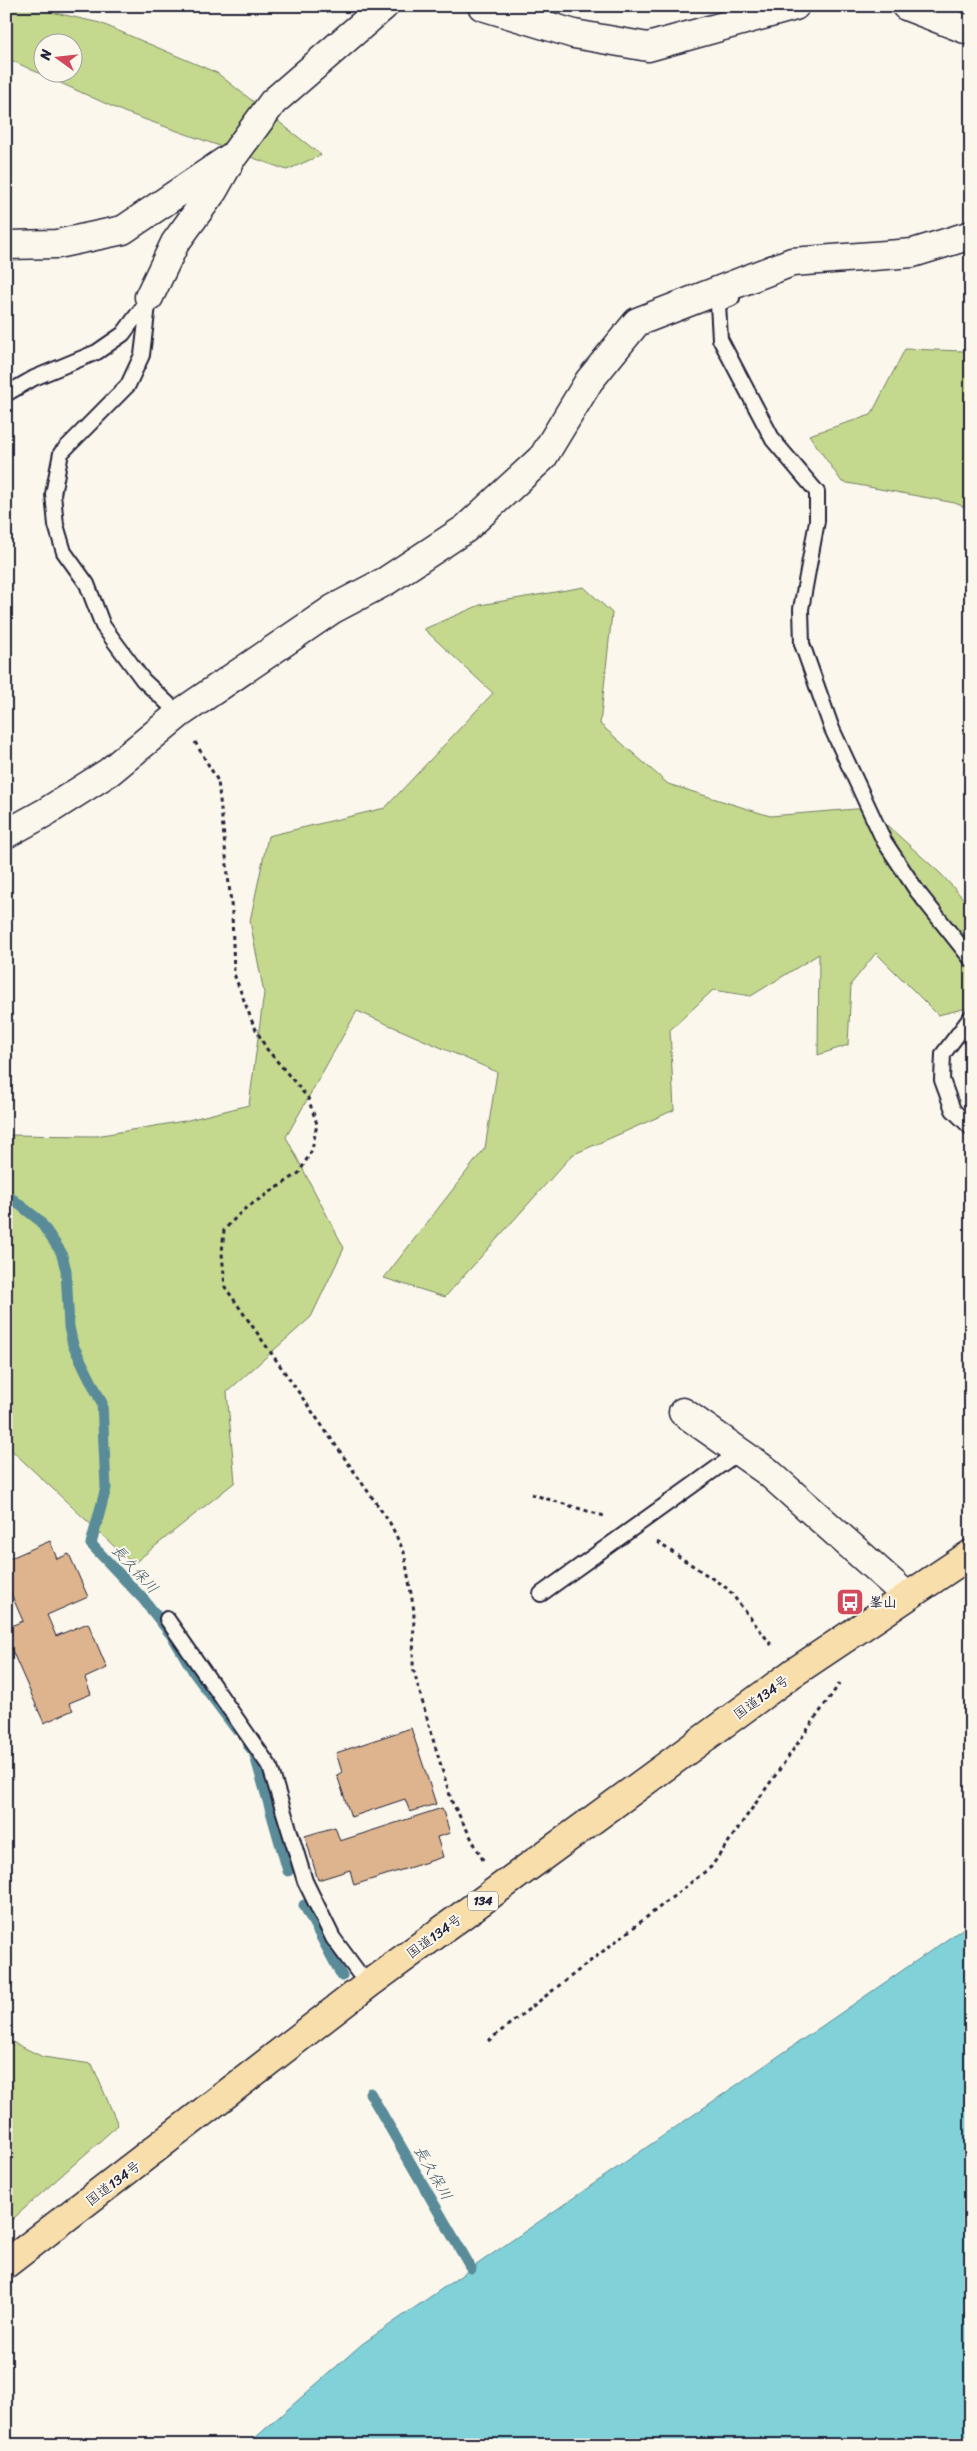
<svg xmlns="http://www.w3.org/2000/svg" width="977" height="2451" viewBox="0 0 977 2451" font-family="Sriracha,'Klee One',sans-serif">
<rect width="100%" height="100%" fill="#fbf7ec"/>
<filter id="ink" filterUnits="userSpaceOnUse"><feTurbulence type="fractalNoise" baseFrequency=".02" numOctaves="2"/><feDisplacementMap in="SourceGraphic" scale="10" xChannelSelector="R" yChannelSelector="G"/><feConvolveMatrix kernelMatrix="1 2 1 2 8 2 1 2 1" color-interpolation-filters="sRGB"/></filter>
<g filter="url(#ink)">
<path fill="#c4d98e" stroke="#737e64" fill-rule="evenodd" d="M6 6H25L100 23 217 73 321 155 287 170 124 112 6 58ZM42 42H72V72H42Z
M905 349 964 351 971 372V510L955 503 842 482 809 435 871 415Z
M584 587 612 613 600 724 668 784 770 816 868 808 941 874 971 907V1007L938 1015 876 953 851 984 848 1045 818 1055 819 954 751 996 713 990 670 1030 674 1110 572 1155 445 1297 384 1278 485 1148 497 1072 357 1011 286 1137 344 1248 311 1317 227 1392 235 1482 133 1564 6 1445V1135L96 1136 184 1121 249 1105 264 993 250 921 268 836 385 808 493 693 424 629 480 605Z
M6 2039 43 2057 92 2064 118 2125 6 2225Z"/>
<path fill="#80d1d8" stroke="#5a8b99" d="M971 1923V2445H247L362 2344Z"/>
<g fill="none" stroke-linecap="round" stroke-linejoin="round">
<path stroke="#5a8b99" stroke-width="11" d="M6 1194 39 1220 61 1252 66 1270 69 1327 73 1345 102 1403 106 1488 91 1544 144 1600 173 1637 195 1674 236 1729
M248 1745 254 1752 288 1871
M304 1905 342 1976
M370 2093 471 2268"/>
</g>
<path fill="#ddb48e" stroke="#22223b" d="M50 1541 57 1559 69 1554 88 1597 47 1615 56 1636 88 1623 107 1668 85 1678 91 1694 69 1703 73 1710 44 1723 6 1637V1628L23 1621 6 1582V1560Z
M411 1728 436 1804 410 1812 405 1799 351 1817 337 1775 342 1772 336 1753Z
M442 1808 450 1833 437 1837 443 1857 354 1885 350 1870 318 1880 305 1836 335 1827 340 1841Z"/>
<g fill="none" stroke-linecap="round" stroke-linejoin="round">
<g stroke="#22223b" stroke-width="18">
<path id="service" d="M149 297 142 355 128 385 61 453 53 494 56 525 64 552 87 584 103 626 143 680 179 714
M732 298 718 304 720 339 773 440 817 492V521L801 609 802 644 832 729 884 841 917 891 971 959
M6 394 34 378 97 352 123 334 148 300
M971 1017 943 1054 942 1080 953 1110 971 1128
M541 1594 739 1452
M167 1619 270 1767 305 1881 333 1938 358 1972 370 1983"/>
</g>
<g stroke="#22223b" stroke-width="31">
<path id="minor" d="M482 6 574 34 648 47 795 6
M906 6 965 29
M6 245 57 244 123 230 234 155 273 102 384 6
M149 297 175 243 213 191 230 161
M6 834 46 812 109 772 179 714 333 609 386 581 465 529 543 457 589 381 637 322 792 262 913 253 971 235
M683 1412 768 1472 907 1596"/>
</g>
<g stroke="#22223b" stroke-width="31">
<path id="trunk" d="M6 2264 370 1983 793 1673 971 1554"/>
</g>
<path stroke="#22223b" stroke-width="3" stroke-dasharray="4 4" stroke-linecap="butt" d="M195 742 218 781 232 913 234 974 253 1024 266 1048 308 1098 317 1124 312 1150 299 1173 243 1210 224 1230 222 1253 225 1287 390 1523 404 1552 414 1611 413 1668 432 1736 452 1802 483 1860
M531 1494 604 1516
M657 1542 728 1589 773 1647
M488 2041 711 1867 840 1683"/>
<use href="#service" stroke="#fbf7ec" stroke-width="14"/>
<use href="#minor" stroke="#fbf7ec" stroke-width="28"/>
<use href="#trunk" stroke="#f8deab" stroke-width="28"/>
</g>
</g>
<defs>
<g id="bus-square" transform="scale(1.4375)"><rect x="-9" y="-9" width="18" height="18" rx="4" fill="#d1495b" stroke="#fbf7ec"/><path d="M-5-6H5V4H4V6H2V4H-2V6H-4V4H-5ZM-3.5-4V0h7V-4ZM-3.5 1.2v1.5H-2V1.2ZM2 1.2v1.5H3.5V1.2Z" fill="#fff"/></g>
</defs>
<g fill-rule="evenodd">
<use href="#bus-square" x="850" y="1602"/>
</g>
<g text-anchor="middle" stroke-width="4" stroke-linejoin="round" paint-order="stroke">
<rect fill="#fbf7ec" stroke="#636270" stroke-width="1" x="468" y="1891.5" width="30" height="19" rx="4"/>
<g font-size="12" font-weight="bold" fill="#22223b">
<text x="483" y="1905">134</text>
</g>
<g font-size="14" font-weight="bold" fill="#22223b" stroke="#fbf7ec" text-anchor="start">
<text x="869" y="1607">峯山</text>
</g>
<g font-size="14" fill="#22223b" stroke="#fbf7ec">
<text transform="translate(761 1697) rotate(-36)" y="5">国道134号</text>
<text transform="translate(434 1936) rotate(-36)" y="5">国道134号</text>
<text transform="translate(113 2183) rotate(-37)" y="5">国道134号</text>
</g>
<g font-size="15" font-style="italic" fill="#3e576a" stroke="#fbf7ec">
<text transform="translate(135 1569) rotate(47)" y="5">長久保川</text>
<text transform="translate(433 2173) rotate(60)" y="5">長久保川</text>
</g>
</g>
<rect width="977" height="2451" fill="none" stroke="#fbf7ec" stroke-width="25"/>
<rect x="12" y="12" width="952" height="2426" fill="none" stroke="#22223b" stroke-width="2" filter="url(#ink)"/>
<g transform="translate(58 58) rotate(285)"><circle r="24" fill="#fbf7ec" stroke="#a4a2a5"/>
<path d="M0-4L9 19L0 12L-9 19Z" fill="#d1495b"/>
<text y="-8" font-size="14" font-weight="bold" text-anchor="middle" fill="#22223b">N</text>
</g>
</svg>
